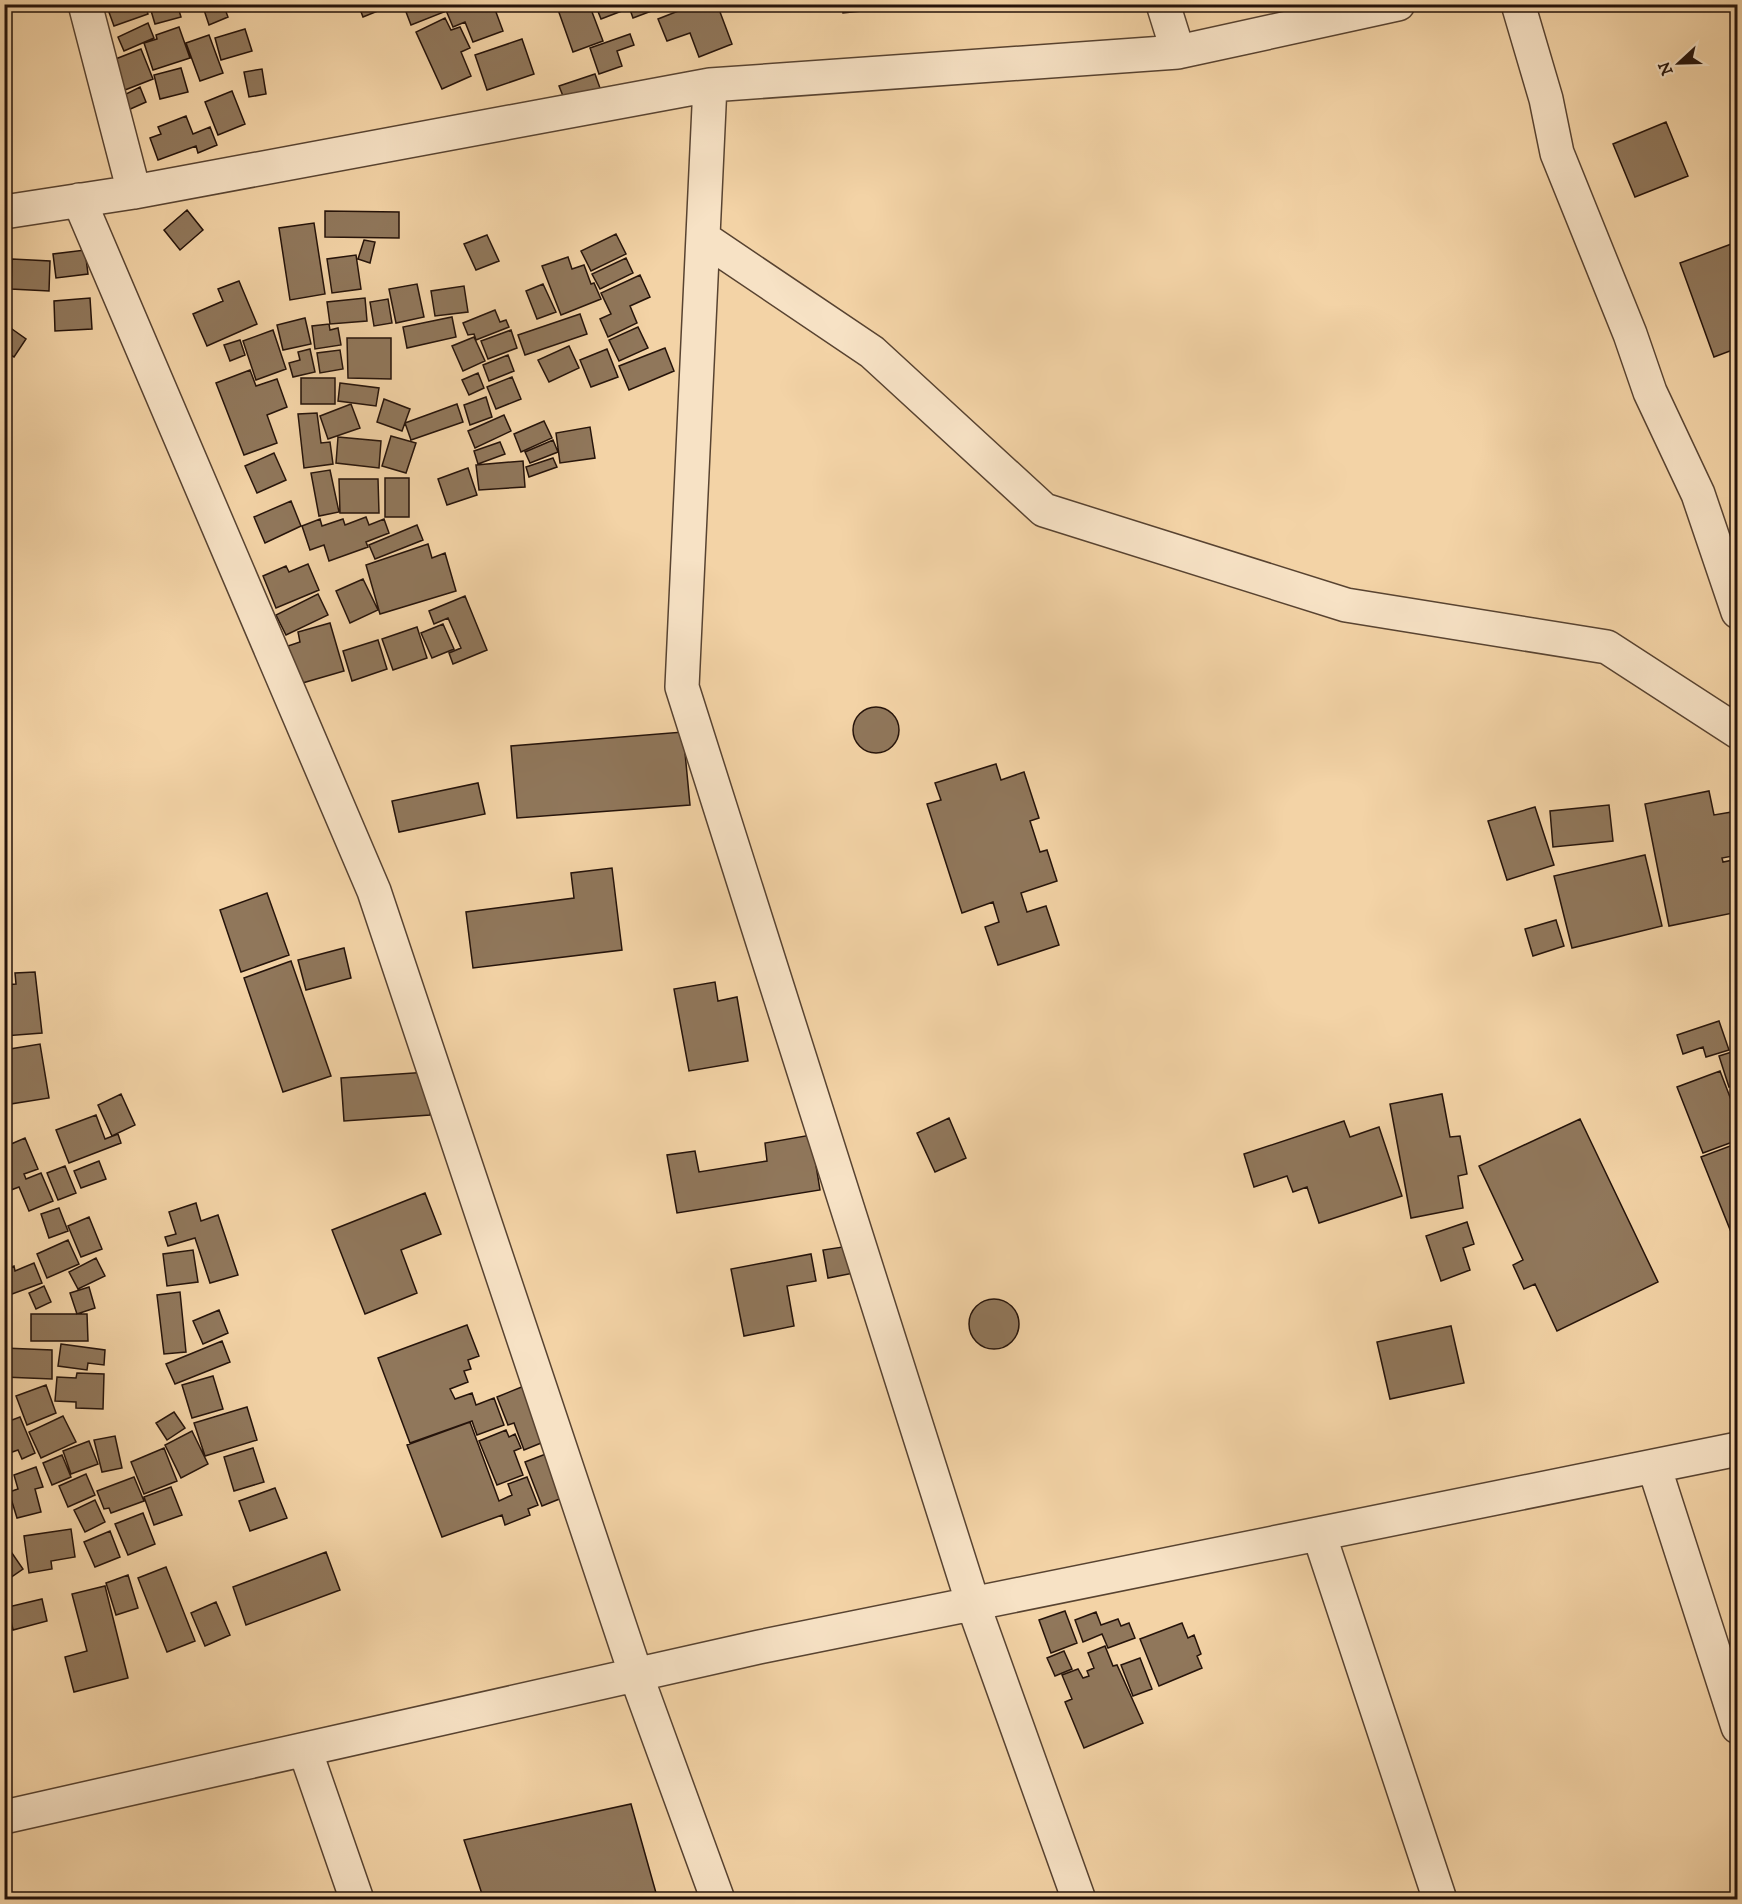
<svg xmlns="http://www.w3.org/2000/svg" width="1742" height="1904" viewBox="0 0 1742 1904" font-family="'IM FELL DW Pica',serif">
<rect width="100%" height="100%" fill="#f3d3a6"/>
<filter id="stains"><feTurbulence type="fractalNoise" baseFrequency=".00333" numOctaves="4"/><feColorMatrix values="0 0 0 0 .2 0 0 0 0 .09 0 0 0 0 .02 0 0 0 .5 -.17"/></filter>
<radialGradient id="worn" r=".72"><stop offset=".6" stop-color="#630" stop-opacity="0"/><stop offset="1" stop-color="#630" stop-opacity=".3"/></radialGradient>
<path fill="#90775b" stroke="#25130a" stroke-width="1.5" d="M106 4H145L148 14 114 26Z
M149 4H177L181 17 155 24Z
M210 4H223L228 17 209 25 203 7Z
M358 4H395L363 17Z
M403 4H453L442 9 444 12 411 25Z
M455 4H493L503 31 473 42 465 22 453 27 445 8Z
M556 4H589L603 41 573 52Z
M595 4H625L627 9 601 19Z
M628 4H670L633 18Z
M696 4H700L701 9 717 4 732 44 699 57 690 33 667 41 658 19Z
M842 4H860L861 11 843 13Z
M445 18 451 30 460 27 470 48 461 52 471 76 442 89 416 32Z
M148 23 154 38 124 51 118 37Z
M179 27 190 58 153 70 144 43 157 39 156 35Z
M245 29 252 51 221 60 215 38Z
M630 34 634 45 617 51 622 66 599 74 590 48Z
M209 35 223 73 200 81 186 43Z
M522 39 534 74 487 90 475 55Z
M141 49 153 79 125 90 113 60Z
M181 68 188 92 160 99 154 75Z
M262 69 266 94 249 97 244 72Z
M595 74 600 88 565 101 559 86Z
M140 87 146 102 126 111 120 97Z
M232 91 245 124 218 135 205 102Z
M186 116 193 134 210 127 217 145 198 153 196 146 158 160 150 138 161 134 158 127Z
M1666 122 1688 176 1635 197 1613 144Z
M187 210 203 230 180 250 164 230Z
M325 211 399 212V238L325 237Z
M314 223 325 294 290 300 279 228Z
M616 234 626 254 591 271 581 251Z
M487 235 499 261 476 270 464 244Z
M364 240 375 242 370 263 358 259Z
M1734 243 1738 253V348L1714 357 1680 263Z
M85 250 88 274 56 278 53 254Z
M356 255 361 289 332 293 327 259Z
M568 257 572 269 584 265 591 284 594 283 601 299 561 315 542 266Z
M626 258 633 273 600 289 592 274Z
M12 259 50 261 49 291 11 289Z
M640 275 650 297 630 306 637 323 608 337 600 319 611 314 601 293Z
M239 281 257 324 207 346 193 314 223 301 218 289Z
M417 284 424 317 396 323 389 289Z
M543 284 556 312 537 319 526 291Z
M464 286 468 312 435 316 431 291Z
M90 298 92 329 55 331 54 301Z
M365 298 367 321 330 324 327 302Z
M388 299 392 323 374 326 370 302Z
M495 310 500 322 506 320 509 327 476 340 474 334 468 335 463 323Z
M580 314 587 334 525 355 518 335Z
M452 317 456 337 407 348 403 327Z
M305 318 311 344 283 350 277 325Z
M329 324 330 330 338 328 341 345 315 349 312 326Z
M638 327 648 348 619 361 609 340Z
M12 329 26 339 14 357 4 351V340Z
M273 330 286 369 256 380 243 341Z
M511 330 517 348 488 359 481 341Z
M474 337 485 361 463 371 452 346Z
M347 338H391V379L348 378Z
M240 340 245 355 230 361 224 345Z
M569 346 579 368 549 382 538 360Z
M665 348 674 371 629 390 619 366Z
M310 349 315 372 293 377 289 363 300 360 298 352Z
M607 349 618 377 591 387 580 360Z
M340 350 343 369 320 373 317 353Z
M508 355 514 371 489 381 483 365Z
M250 370 256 386 277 379 287 407 267 415 277 443 244 455 216 383Z
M478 373 484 388 469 395 462 380Z
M512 377 521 399 496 409 487 387Z
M301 378H335V404H301Z
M340 383 379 388 376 406 338 401Z
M486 397 492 417 470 425 464 405Z
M384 399 410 409 402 431 377 422Z
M351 404 360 428 328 439 320 416Z
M457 404 463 422 411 440 405 423Z
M317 413 321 443 330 442 333 464 304 468 298 414Z
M504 415 511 431 475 448 468 431Z
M544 421 552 438 521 452 514 434Z
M590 427 595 458 560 463 556 433Z
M391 436 416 443 406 473 382 466Z
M338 437 381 441 379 468 336 463Z
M553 440 558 452 530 463 525 452Z
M500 442 505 454 478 464 474 451Z
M274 453 286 480 257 493 245 466Z
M553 458 557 467 529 477 526 467Z
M523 461 525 487 479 490 476 465Z
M468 468 477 495 447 505 438 479Z
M330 470 339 512 319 516 311 473Z
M385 478H409V517H385Z
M339 479H378L379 513H340Z
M291 501 301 526 265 543 254 517Z
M366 517 369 525 384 519 389 533 366 542 368 547 329 561 324 545 310 550 302 526 320 519 322 526 343 519 345 525Z
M417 525 423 540 375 559 369 545Z
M428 544 432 558 445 553 456 591 380 614 366 565Z
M308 564 319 590 276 608 263 576 286 566 289 572Z
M363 579 378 610 350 623 336 591Z
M318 594 328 615 286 635 276 615Z
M465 596 487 650 453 664 449 653 461 648 448 618 434 624 429 611Z
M330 623 344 671 299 684 288 646 300 642 298 632Z
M443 624 454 649 432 658 421 633Z
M417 627 427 658 393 670 382 639Z
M378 640 387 669 352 681 343 651Z
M853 730a23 23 0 1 1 46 0a23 23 0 1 1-46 0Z
M683 732 690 805 517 818 511 746Z
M996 764 1001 780 1024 772 1039 818 1030 821 1040 852 1047 850 1057 881 1021 893 1027 912 1046 906 1059 945 998 965 985 927 999 922 993 902 962 913 927 804 941 800 935 783Z
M478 783 485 814 399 832 392 801Z
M1709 791 1714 815 1738 811V855L1722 858 1723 862 1738 859V912L1669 926 1645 804Z
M1609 805 1613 841 1553 847 1550 811Z
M1535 807 1554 865 1507 880 1488 821Z
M1645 855 1662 926 1572 948 1554 876Z
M612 868 622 950 473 968 466 912 574 898 571 873Z
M267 893 289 955 241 972 220 910Z
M1556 920 1564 946 1533 956 1525 929Z
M344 948 351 978 306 990 298 960Z
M291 961 331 1076 283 1092 244 978Z
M35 972 42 1033 4 1036V985L16 984 15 973Z
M715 982 718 1001 737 997 748 1061 689 1071 674 989Z
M1719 1021 1729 1050 1706 1057 1703 1047 1683 1054 1677 1035Z
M40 1044 49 1098 4 1105V1050Z
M1738 1050V1084L1729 1087 1719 1056Z
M1720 1071 1738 1118V1140L1703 1153 1677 1087Z
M428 1072 430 1115 344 1121 341 1078Z
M121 1094 135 1125 112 1136 98 1105Z
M1442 1094 1450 1137 1460 1136 1467 1174 1458 1176 1463 1208 1411 1218 1390 1104Z
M96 1115 105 1139 118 1134 121 1143 69 1163 56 1130Z
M949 1118 966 1158 935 1172 917 1133Z
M1580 1119 1658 1282 1557 1331 1535 1284 1524 1289 1513 1265 1523 1260 1479 1166Z
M1344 1121 1350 1137 1379 1127 1402 1196 1319 1223 1307 1187 1293 1192 1287 1176 1254 1187 1244 1154Z
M811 1135 820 1190 677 1213 667 1155 695 1151 699 1172 767 1161 765 1143Z
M25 1138 38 1169 24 1174 26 1179 41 1173 53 1201 29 1211 19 1187 11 1190 4 1175V1147Z
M1738 1143V1241L1735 1242 1701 1157Z
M99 1161 106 1179 81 1188 74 1171Z
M65 1166 76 1193 58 1200 47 1173Z
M425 1193 441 1234 401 1250 417 1293 365 1314 332 1230Z
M196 1203 201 1221 218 1215 238 1275 210 1283 195 1238 168 1246 165 1237 176 1234 169 1212Z
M59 1208 68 1231 49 1238 41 1214Z
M89 1217 102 1249 81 1257 68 1226Z
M1467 1222 1474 1244 1463 1248 1470 1270 1441 1281 1426 1236Z
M68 1240 79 1264 47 1278 37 1254Z
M849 1246 854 1273 828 1278 823 1250Z
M193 1250 198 1282 167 1286 163 1254Z
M811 1254 816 1281 787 1286 794 1326 744 1336 731 1269Z
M96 1258 105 1276 78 1289 69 1272Z
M34 1263 42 1283 4 1297V1270L14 1266 15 1271Z
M44 1286 51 1302 36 1309 29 1293Z
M89 1287 95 1308 77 1314 70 1293Z
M180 1292 186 1352 164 1354 157 1295Z
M969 1324a25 25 0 1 1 50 0a25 25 0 1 1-50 0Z
M219 1310 228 1333 203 1344 193 1321Z
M31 1314H87L88 1341H31Z
M467 1325 479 1356 468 1360 471 1369 464 1371 468 1382 450 1389 455 1399 472 1393 476 1405 494 1398 504 1425 477 1435 472 1421 410 1443 378 1358Z
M1451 1326 1464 1383 1390 1399 1377 1342Z
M222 1341 230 1362 175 1384 166 1364Z
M61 1344 105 1350 104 1365 88 1363 87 1370 58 1366Z
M4 1348 52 1350V1379L4 1377Z
M77 1373 104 1374 103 1409 76 1408V1402L55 1401 57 1377 76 1378Z
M213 1376 223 1409 192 1418 182 1385Z
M529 1384 551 1439 524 1450 514 1423 508 1425 497 1397Z
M46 1385 56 1413 27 1425 16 1396Z
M247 1407 257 1440 205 1456 194 1423Z
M174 1412 185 1428 167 1440 156 1423Z
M63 1416 76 1442 41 1458 29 1432Z
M20 1417 35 1453 22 1459 18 1450 4 1455V1423Z
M470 1422 499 1501 512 1495 508 1484 527 1477 538 1505 528 1509 530 1515 505 1525 502 1515 442 1537 407 1445Z
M506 1430 509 1437 515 1434 521 1448 514 1451 523 1475 497 1485 479 1441Z
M192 1431 208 1464 181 1478 165 1445Z
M115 1436 122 1468 102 1472 94 1440Z
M89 1441 98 1464 71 1474 63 1451Z
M164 1448 177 1481 144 1494 131 1462Z
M253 1448 264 1482 234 1491 224 1457Z
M551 1452 567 1496 542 1506 525 1462Z
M62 1455 71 1477 52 1485 43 1463Z
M36 1467 43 1487 35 1489 41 1512 17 1518 9 1492 18 1489 14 1475Z
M86 1474 95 1495 68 1507 59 1486Z
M134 1477 144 1501 111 1513 109 1508 104 1509 97 1491Z
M171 1487 182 1515 154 1525 144 1497Z
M275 1488 287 1518 250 1531 239 1501Z
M95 1500 105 1522 85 1532 74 1510Z
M143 1513 155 1544 128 1555 115 1524Z
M71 1529 75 1557 51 1561 52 1569 29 1573 24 1536Z
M110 1531 120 1557 95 1567 84 1542Z
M5 1543 23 1569 4 1582V1544Z
M326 1552 340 1590 246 1625 233 1587Z
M166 1567 195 1641 167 1652 138 1578Z
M128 1575 138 1608 116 1615 106 1583Z
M105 1586 128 1678 74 1692 65 1657 87 1651 72 1594Z
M42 1599 47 1621 13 1630 8 1607Z
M216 1602 230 1635 205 1646 191 1613Z
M1065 1611 1077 1643 1051 1653 1039 1620Z
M1096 1612 1101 1625 1118 1619 1121 1626 1129 1623 1135 1638 1108 1648 1102 1634 1083 1642 1075 1620Z
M1182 1623 1188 1638 1194 1635 1201 1654 1197 1656 1202 1668 1159 1686 1140 1639Z
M1105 1646 1113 1666 1117 1665 1143 1723 1084 1748 1065 1702 1072 1699 1062 1675 1078 1669 1083 1678 1089 1676 1087 1671 1094 1668 1088 1653Z
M1064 1651 1072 1669 1055 1676 1047 1658Z
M1140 1658 1152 1689 1133 1696 1121 1665Z
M631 1804 658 1900H484L464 1840Z"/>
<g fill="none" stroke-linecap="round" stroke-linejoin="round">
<g stroke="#584331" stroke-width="36">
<path id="street" d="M85 4 134 192
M1163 4 1178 52
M1518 4 1546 99 1557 153 1630 334 1650 392 1698 494 1738 612
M710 85 682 687 973 1604 1079 1900
M79 200 374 891 636 1675 718 1900
M4 212 134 192 710 85 1178 52 1398 4
M703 238 872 352 1044 510 1346 605 1607 647 1738 732
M1654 1466 1738 1727
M1319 1534 1440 1900
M305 1750 357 1900
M4 1817 759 1647 1738 1449"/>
</g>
<use href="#street" stroke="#f7e2c5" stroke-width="33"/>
</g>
<rect width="1742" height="1904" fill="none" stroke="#f3d3a6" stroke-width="24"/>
<rect x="6" y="6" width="1730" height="1892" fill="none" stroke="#25130a" stroke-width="3"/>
<rect x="12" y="12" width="1718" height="1880" fill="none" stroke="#25130a" stroke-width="1.5"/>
<g transform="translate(1679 63) rotate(248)" stroke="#f7e2c5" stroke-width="4.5" paint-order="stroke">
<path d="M0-4.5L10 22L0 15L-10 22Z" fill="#25130a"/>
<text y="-9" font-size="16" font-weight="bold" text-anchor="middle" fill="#25130a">N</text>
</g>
<rect width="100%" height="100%" filter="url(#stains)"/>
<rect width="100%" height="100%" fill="url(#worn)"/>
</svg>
